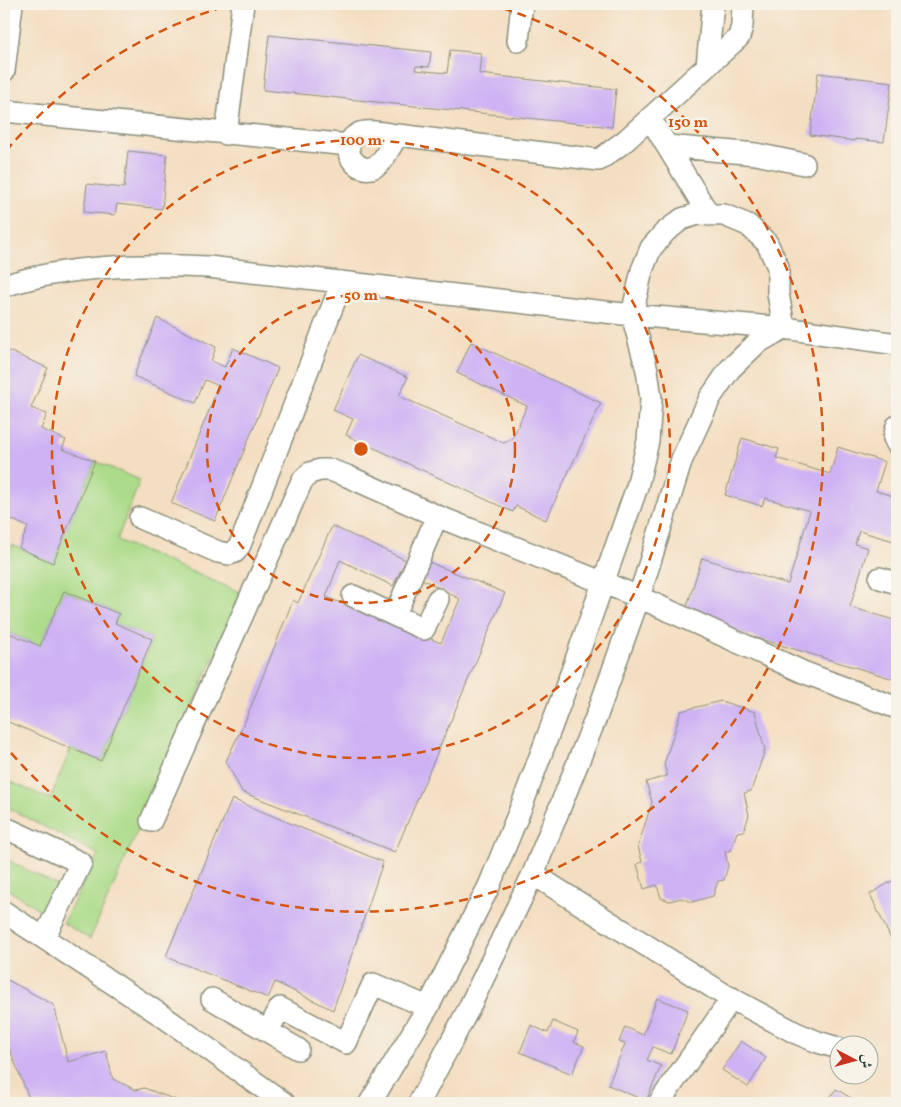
<svg xmlns="http://www.w3.org/2000/svg" width="901" height="1107" viewBox="0 0 901 1107" font-family="Vollkorn,Amiri,serif">
<rect width="100%" height="100%" fill="#f7f3e8"/>
<filter id="ink" filterUnits="userSpaceOnUse"><feTurbulence type="fractalNoise" baseFrequency=".02" numOctaves="2"/><feDisplacementMap in="SourceGraphic" scale="10" xChannelSelector="R" yChannelSelector="G"/><feConvolveMatrix kernelMatrix="1 2 1 2 8 2 1 2 1" color-interpolation-filters="sRGB"/></filter>
<filter id="wash" filterUnits="userSpaceOnUse"><feTurbulence type="fractalNoise" baseFrequency=".0096" numOctaves="4" result="noise"/><feDisplacementMap in="SourceGraphic" scale="20" xChannelSelector="R" yChannelSelector="G"/><feGaussianBlur stdDeviation="1.12" result="paint"/><feColorMatrix in="noise" values="0 0 0 0 0 0 0 0 0 0 0 0 0 0 0 0 0 1.4 0 .05"/><feComposite in="paint" operator="in"/></filter>
<g filter="url(#wash)">
<rect width="100%" height="100%" fill="#f4dec1"/>
<path fill="#acdb89" stroke="#668c5e" d="M95 461 140 480 117 540 242 593 90 939 63 923 98 854 4 806V779L50 799 71 748 101 761 152 639 115 623 119 614 64 591 40 646 4 631V568L12 545 53 562Z
M4 858 62 888 48 915 4 887Z"/>
<g id="blocks">
<path fill="#ceb2f4" d="M269 35 431 52 429 67 416 66 415 70 447 73 450 50 481 53 479 74 616 89 612 127 263 90Z
M818 73 892 82 884 142 855 139V141L810 135Z
M128 151 167 155 162 209 117 204 115 215 84 212 87 184 124 188Z
M157 318 216 347 211 361 225 367 233 348 278 368 215 521 171 503 219 386 205 380 195 403 134 376Z
M471 342 601 403 546 520 516 506 513 512 346 435 353 419 333 410 358 355 408 377 399 396 504 443 512 439 527 406 457 373Z
M4 349 48 368 31 408 47 414 41 429 66 440 62 449 95 461 53 563 19 548 28 527 4 516V504L7 496 4 495Z
M742 438 779 449 776 458 830 474 838 447 885 462 876 491 897 497V542L859 531 855 544 868 548 850 607 897 621V680L684 616 702 558 788 584 810 511 765 498 762 506 725 495Z
M332 526 406 560 393 586 340 560 326 597 441 643 460 599 420 578 426 561 505 593 395 852 242 792 226 761 246 719 293 600 298 603Z
M64 591 119 614 115 623 152 639 101 761 6 721 4 727V631L40 646Z
M721 701 755 712 765 750 751 791 744 793 749 815 744 831 737 832 731 850 725 852 728 866 724 880 718 881 713 896 692 902 681 898 670 901 661 898 657 885 644 889 637 864 642 862 638 846 652 802 646 782 667 776 664 764 681 711Z
M232 799 383 862 333 1010 275 982 268 998 176 961 166 956Z
M897 878V952L870 894Z
M4 978 54 1005 68 1062 106 1051 113 1079 136 1090 144 1088 176 1100 177 1103H31L8 1045H4Z
M657 998 688 1010 671 1054 653 1047 647 1060 661 1066 646 1101 608 1085 625 1044 619 1042 625 1027 643 1035Z
M553 1021 578 1032 574 1042 584 1046 572 1074 520 1052 531 1025 548 1033Z
M741 1041 766 1058 748 1087 722 1070Z
M836 1089 859 1103H826Z"/>
</g>
</g>
<g filter="url(#ink)">
<use href="#blocks" fill-opacity="0" stroke="#8a8e7a" stroke-width="1"/>
<g fill="none" stroke-linecap="round" stroke-linejoin="round">
<g stroke="#8a8e7a" stroke-width="24">
<path id="minor" d="M518 41 522 4
M707 66 713 4
M4 71 12 4
M4 111 349 145
M650 118 709 215
M226 134 243 4
M398 135C392 143 387 154 381 162 361 183 334 147 358 134 367 129 387 134 398 135L599 160 625 141 739 37 742 26 743 4
M667 146 756 154 804 164
M4 286C67 265 142 264 208 267L632 315 784 328 897 344
M897 426 894 438 897 444
M140 518 218 552 229 554 235 552 240 545 342 282
M880 578 897 583
M353 596 424 629 438 599
M395 615 437 516
M151 821 302 481 310 473 320 470H330L347 476 437 516 639 597 803 672 897 708
M10 830 81 863 44 938
M533 874 725 995 796 1033 818 1042 838 1048
M4 912 164 1017 284 1103
M212 999 298 1049
M268 1031 280 1008 346 1043 373 984 428 1007
M370 1103 428 1007 489 886 522 805 572 671 637 487 648 441 651 399 647 370 632 315 642 270 651 248 665 232 682 219 698 214 724 215 748 225 767 243 778 267V293L784 328 757 343 730 369 710 398 682 459 639 597 597 715 533 874 469 1008 419 1103
M659 1103 732 998"/>
</g>
<use href="#minor" stroke="#fff" stroke-width="21"/>
</g>
</g>
<g fill="none" stroke="#d45610" stroke-width="2.5" stroke-dasharray="9 6">
<circle cx="361" cy="449" r="154"/>
<circle cx="361" cy="449" r="309"/>
<path d="M6 151A463 463 0 0 1 233 4M489 4A463 463 0 1 1 6 747"/>
</g>
<circle cx="361" cy="449" r="8" fill="#d45610" stroke="#f7f3e8" stroke-width="2.5"/>
<g font-size="15" text-anchor="middle" font-weight="bold" fill="#d45610" stroke="#f7f3e8" stroke-width="5" stroke-linejoin="round" paint-order="stroke">
<text x="688" y="127">150 m</text>
<text x="361" y="145">100 m</text>
<text x="361" y="300">50 m</text>
</g>
<rect width="901" height="1107" fill="none" stroke="#f7f3e8" stroke-width="20"/>
<g transform="translate(854 1060) rotate(96)"><circle r="24" fill="#f7f3e8" stroke="#a1aaa0"/>
<path d="M0-4L9 19L0 12L-9 19Z" fill="#c8321e"/>
<text y="-8" font-size="14" font-weight="bold" text-anchor="middle" fill="#1f3d34">ش</text>
</g>
</svg>
